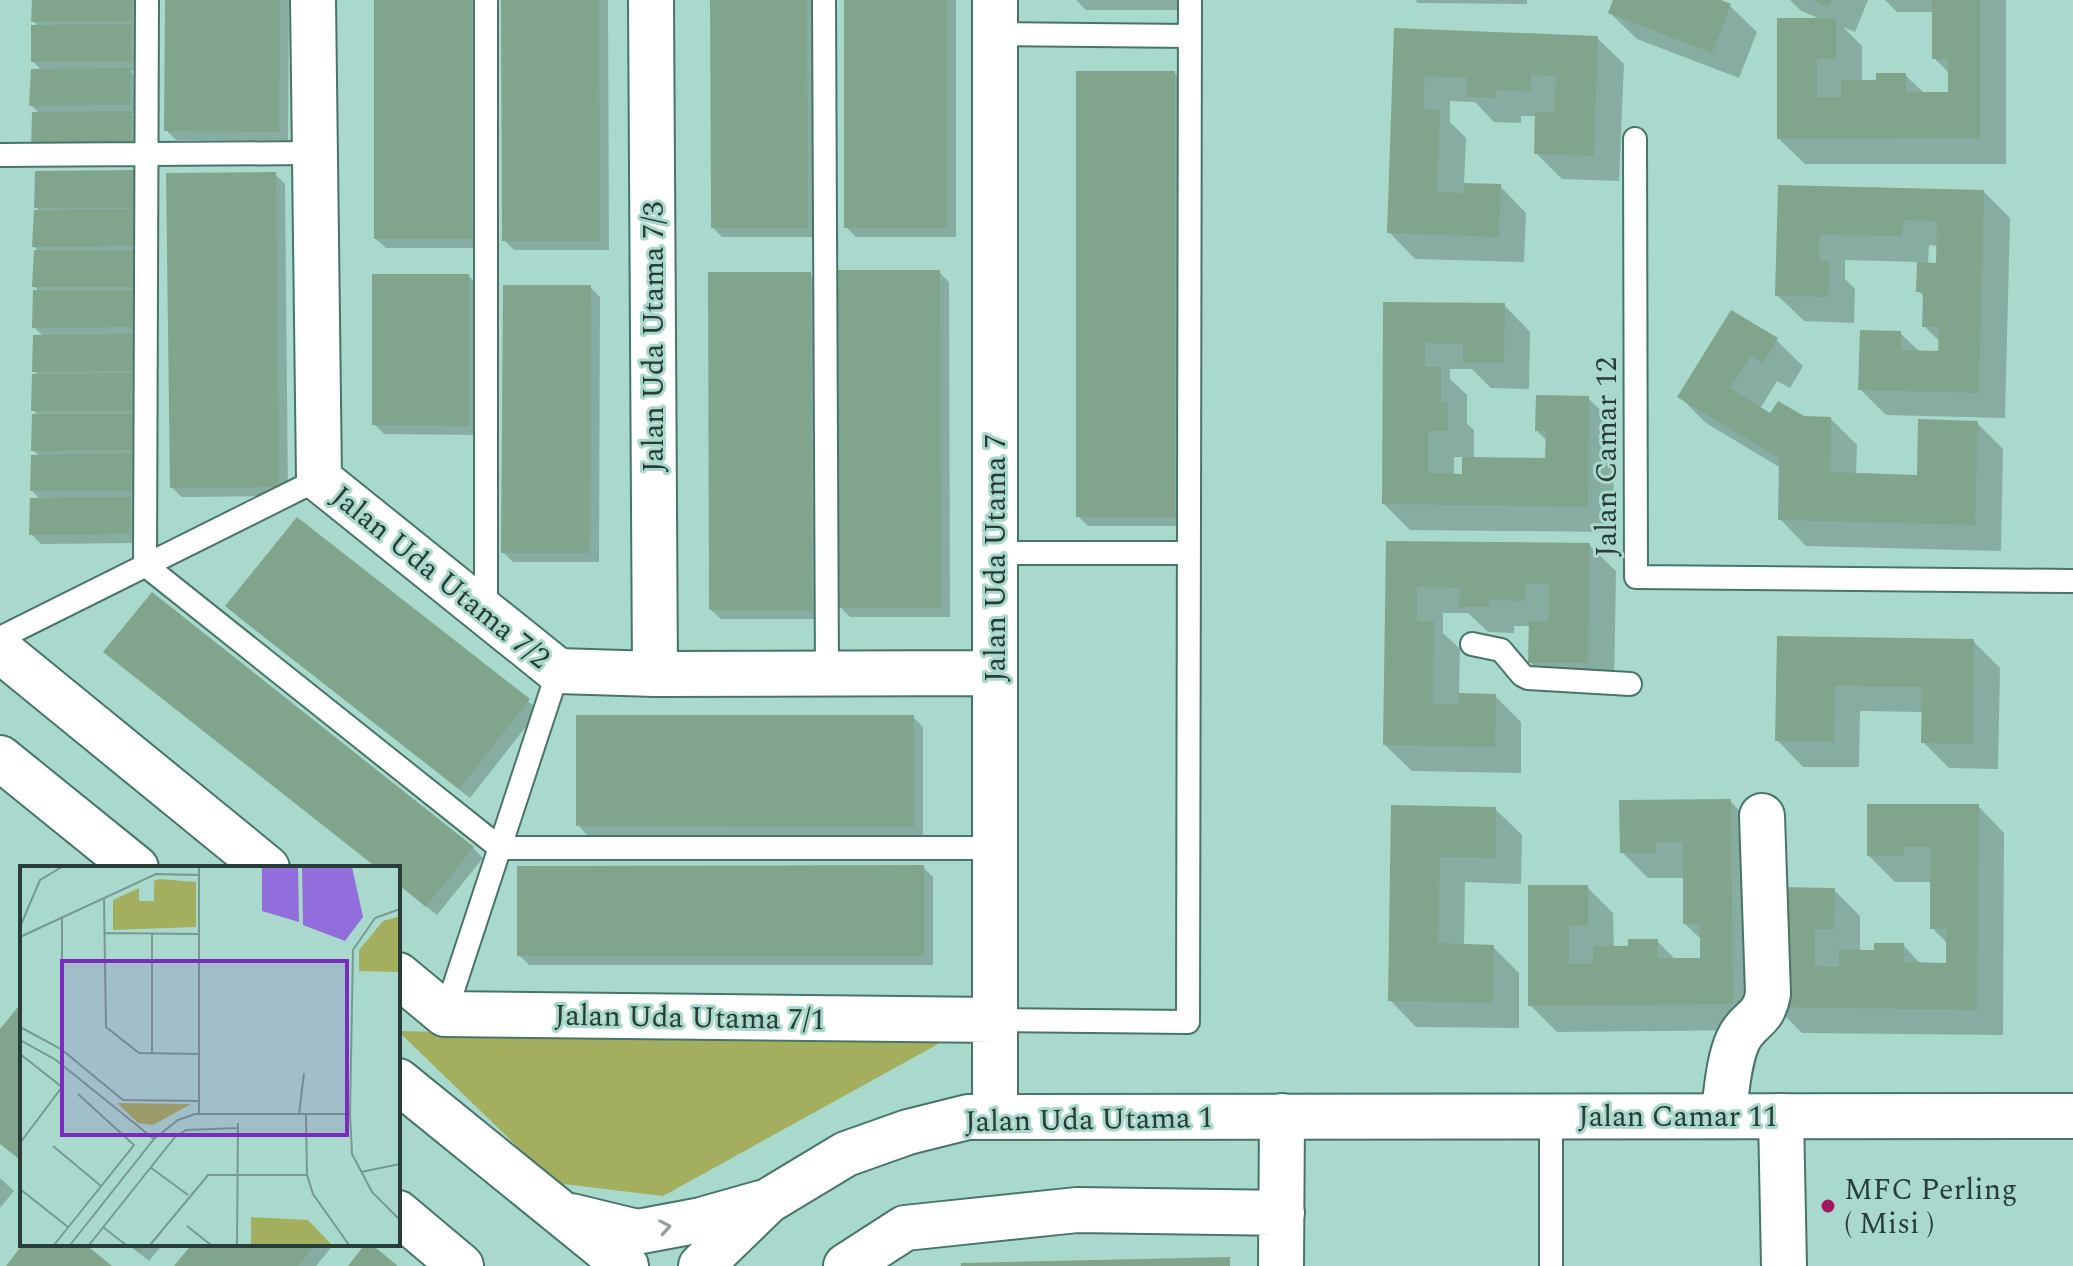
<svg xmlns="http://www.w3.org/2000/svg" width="2073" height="1266" viewBox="0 0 2073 1266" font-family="Spectral,serif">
<rect width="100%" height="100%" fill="#a9d9cc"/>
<path fill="#a3ae5f" d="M398 1031 940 1043 663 1196 555 1183Z"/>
<path fill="#0003" fill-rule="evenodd" d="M34 0H142L141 30H135L141 36 140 71H131L140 80 139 114H132L141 123 140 157 40 114 31 105 42 71 33 61 40 27 33 21Z
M167 0H289L288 140H176L166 130Z
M376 0H481V248H386L376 239Z
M503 0H608L609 250H514L504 240Z
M712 0H816L817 237H722L713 228Z
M846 0H956V237H856L846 227Z
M1076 0H1182V10H1086Z
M1415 0H1527V4L1418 3Z
M1615 0H1716L1730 6 1757 32 1739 78 1637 39 1610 13Z
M1790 0H1868L1855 32 1843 27 1862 46V82H1878L1905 75 1925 94H1950V74L1934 58V12H1897L1885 0H2006V164H1805L1778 138 1823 20 1801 11Z
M1396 31 1597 38 1624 64 1619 181 1562 179 1536 153 1537 116H1521V123L1494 122 1475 102 1450 101V122L1466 138 1464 185 1500 186 1526 213 1524 262 1415 259 1389 232Z
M1175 73 1184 83V526H1088L1078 516Z
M134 172 144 182 141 335 132 336 143 346 140 500H131L140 509 139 543 41 544 31 534 41 500 32 491 40 457 33 450 39 416 33 410 39 376 34 371 44 337 34 327 40 292 34 286 40 252 34 247 40 212 36 207Z
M275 174 285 184 288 496 182 497 172 488Z
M1780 187 1984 192 2010 218 2005 418 1886 415 1860 389 1900 333 1920 352 1940 353V342L1924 326 1925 297 1918 291 1919 262 1845 260V279L1855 289 1854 323 1804 321 1777 295ZM1929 245 1938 246V265L1928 264Z
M939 272 949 282 950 617H850L840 607Z
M810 274 820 284 821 619H721L711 610Z
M469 276 478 286V435L384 434 374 424Z
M590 287 600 297 599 562H513L503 552Z
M1385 304 1504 305 1530 332 1529 389 1491 388 1472 369H1450V379L1467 395V424L1474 430V459L1547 460V441L1537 431 1588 398 1614 424 1613 532 1410 530 1384 504ZM1454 457H1464V476H1454Z
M1776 340 1803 366 1790 388 1777 381 1760 409 1771 416 1831 419 1857 445 1856 475 1919 477 1977 423 2003 449 2001 551 1806 546 1780 519 1781 468 1706 423 1680 397Z
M297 519 539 710 470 798 237 616Z
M1388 543 1589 545 1616 571 1614 689 1557 688 1530 662 1531 626H1514V633L1488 632 1468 613H1443V633L1460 649 1459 695 1495 696 1521 722V773L1412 771 1385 745Z
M1778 638 1973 641 2000 668 1998 769 1949 768 1923 742V712L1860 711 1859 767H1803L1777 740Z
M913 717 923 727V836L587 835 578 825Z
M1730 801 1756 827 1758 1030 1557 1032 1530 1005 1587 887 1613 913 1614 948 1657 941 1676 960H1702V940L1685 924V878H1648L1622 852Z
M1978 806 2004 833 2003 1035 1802 1033 1775 1006 1834 890 1860 916V952H1876L1903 945 1922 965H1948V944L1932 928V882H1895L1869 856Z
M1393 807 1495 809 1522 835 1521 884 1465 882 1464 946 1493 947 1519 973V1028L1416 1027 1390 1000Z
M473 848 483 858 437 915 398 884V868H378Z
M923 867 933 877V965H529L519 955Z
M0 1178 14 1191 0 1208Z
M128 1244H163L149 1261Z
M194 1244H334L316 1266H176Z"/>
<path fill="#80a58c" d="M32 0H133L132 21 31 22Z
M165 0H280L279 132 164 131Z
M374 0H472V239H374Z
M501 0H599L600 241H502Z
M710 0H807L808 228H711Z
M844 0H947V228H844Z
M1613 0H1721L1731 4 1712 53 1608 13Z
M1811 0H1832L1829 7Z
M1932 0H1980V138L1777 139V18H1836V59H1817V97H1841V80H1876V73H1906V92H1948V59H1932Z
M132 24 131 62H31V25Z
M1394 28 1598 36 1594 156 1534 154 1535 112 1554 113 1556 76 1531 75V92L1496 90V98L1466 97 1467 78 1425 76 1423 109 1440 110 1437 192 1464 193V183L1501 184 1499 237 1387 233Z
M131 68 130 105 29 106 31 69Z
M1076 71H1175V517H1076Z
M132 111 131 148 31 149 32 112Z
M135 170 134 208H34L35 171Z
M276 172 279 487 170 488 166 173Z
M1778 185 1984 190 1979 393 1858 390 1860 330 1901 331V350L1938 351 1939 327H1922L1923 292H1916L1917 262 1936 263 1937 221 1903 220 1902 236 1820 235 1819 261H1830L1828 297 1775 296Z
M134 209 133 246 32 247 34 210Z
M34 250H134L133 287H32Z
M837 270H940L941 608H838Z
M708 272H811L812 610H709Z
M372 274H469V426L372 425Z
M503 285H591L590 553H501Z
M33 290H134L132 327 32 328Z
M1383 302 1505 303 1504 363H1463V344L1425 343V367H1441V402H1448V431H1428V473L1462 474V457L1545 458 1546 431H1535L1536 395 1589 396 1588 507 1382 504Z
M1731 310 1778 338 1763 363 1751 356 1730 388 1770 413 1778 401 1804 416 1831 417 1830 472 1917 475 1918 419 1978 421 1975 525 1778 520 1779 458 1677 397Z
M134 334 132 371 32 372 33 335Z
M132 373 131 411H31L32 374Z
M32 414H132V450L31 451Z
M132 453 131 491H30L31 455Z
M131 497 130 534 29 535 30 498Z
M297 517 530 699 459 789 225 606Z
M1386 541 1590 543 1588 663H1528L1529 621 1548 622 1549 584H1525V601L1489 600V607H1459L1460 588 1417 587V621H1434L1433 704H1459V693L1496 694 1495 747 1383 745Z
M152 592 474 847 426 907 398 884V868H377L103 652Z
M1777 636 1974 639 1973 744 1921 743 1922 687 1835 686 1834 742 1775 741Z
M576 715H914V827L576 826Z
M1731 799 1733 1004 1528 1006V885H1588V926H1569V964H1593V946H1628V939H1658V958H1700V924H1683V842H1656V853H1620L1619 800Z
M1867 804H1979L1977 1010 1773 1007 1775 887 1835 888 1834 929H1815V966L1839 967V950H1874V943H1904V962L1946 963V929H1930V847H1904V856H1867Z
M1391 805 1496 807V858L1440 857 1438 943 1494 945 1493 1003 1388 1001Z
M924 865V956H517V866Z
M22 1002V1156L19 1159 0 1144V1029Z
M23 1244H85L112 1266H6Z
M127 1244H146L139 1253Z
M192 1244H316L299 1266H174Z
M365 1244H371L398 1266H348Z
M1230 1257V1266H961V1263Z"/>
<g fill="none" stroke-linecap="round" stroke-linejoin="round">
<g stroke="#477569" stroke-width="26">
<path id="service" d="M147 0 145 565 500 848H995
M486 0V613
M824 0 827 674
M995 34 1190 36
M1635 139 1636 577 2073 581
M0 155 314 153
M995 553H1189
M0 638 319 479
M1472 644 1501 650 1522 675 1528 678 1630 684
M445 1014 558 671
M995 1020 1188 1022 1190 0
M1551 1116V1266"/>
</g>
<g stroke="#477569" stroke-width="48">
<path id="minor" d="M313 0 319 479 558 671 655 674 995 673
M651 0 655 674
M995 0V1116
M0 650 267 868
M398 975 445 1014 995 1020
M1723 1116C1727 1092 1728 1062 1738 1040 1748 1018 1763 1022 1768 994L1762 816
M1781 1116 1784 1266
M398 1213 461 1266
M846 1266 905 1228 1077 1210 1282 1213
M1281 1266 1282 1116"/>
</g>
<g stroke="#477569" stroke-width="48">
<path id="tertiary" d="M0 758 136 868
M398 1081 626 1266
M571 1216 637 1232 701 1220 761 1203
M701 1266 768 1201 846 1154 908 1132 968 1117 2073 1116"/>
</g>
<use href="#service" stroke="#fff" stroke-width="22"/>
<use href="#minor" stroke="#fff" stroke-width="44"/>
<use href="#tertiary" stroke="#fff" stroke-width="44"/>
</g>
<defs><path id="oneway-chevron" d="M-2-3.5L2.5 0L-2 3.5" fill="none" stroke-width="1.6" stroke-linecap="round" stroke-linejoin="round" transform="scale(2)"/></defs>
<use stroke="#949e9b" href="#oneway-chevron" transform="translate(665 1227) rotate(-10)"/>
<circle fill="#a2175f" stroke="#a9d9cc" stroke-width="3" cx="1828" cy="1206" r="8"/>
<g text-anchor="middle" stroke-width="6" stroke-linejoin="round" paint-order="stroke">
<g font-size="30" fill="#293c37" stroke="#a9d9cc">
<text transform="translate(653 337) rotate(-90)" y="10">Jalan Uda Utama 7/3</text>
<text transform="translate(1606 457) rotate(-90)" y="10">Jalan Camar 12</text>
<text transform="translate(995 558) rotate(-90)" y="10">Jalan Uda Utama 7</text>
<text transform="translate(441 577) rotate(39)" y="10">Jalan Uda Utama 7/2</text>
<text transform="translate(690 1017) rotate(1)" y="10">Jalan Uda Utama 7/1</text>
<text x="1678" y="1126">Jalan Camar 11</text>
<text transform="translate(1089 1119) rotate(-1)" y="10">Jalan Uda Utama 1</text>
</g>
<g font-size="30" fill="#293c37" stroke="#a9d9cc" text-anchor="start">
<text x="1844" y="1199">MFC Perling<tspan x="1844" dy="34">( Misi )</tspan></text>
</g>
</g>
<g transform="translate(20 866)">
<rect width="380" height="380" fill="#a9d9cc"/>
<path d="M139 13 176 16V61L93 64V34L119 22V35H134V15ZM380 50V106L339 105V84L363 55ZM97 237 171 238 133 259 118 257ZM231 351 288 354 312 379H231Z" fill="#a3ae5f"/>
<path d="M242 1H278L279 56 242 45ZM282 1H332L343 51 325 75 283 59Z" fill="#916edc"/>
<path fill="none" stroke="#769a90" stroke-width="2" d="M179 1V248M84 32 86 161 119 187 179 188M380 43 355 52 333 84 330 248 332 288 352 326 380 354M42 52V166M0 61 20 14 42 1M85 67 179 68M132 68V188M0 71 136 8 179 9M0 161 41 183 103 234 179 235M0 174 36 194 134 273M0 188 42 221 0 277M279 248 284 207M286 248 287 309 293 328 329 379M33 280 81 320M130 301 168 329M341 306 380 298M0 323 48 361M167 360 191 379M83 361 106 379M34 379 114 279 58 228M50 379 134 273 158 254 175 248H330M69 379 155 271 166 264 218 262M130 379 188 309H287M217 379 218 257"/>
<path fill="#7b2cbf" fill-opacity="0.15" stroke="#7b2cbf" stroke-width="4" d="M42 95H327V269H42Z"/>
<rect width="380" height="380" fill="none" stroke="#293c37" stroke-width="4"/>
</g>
</svg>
